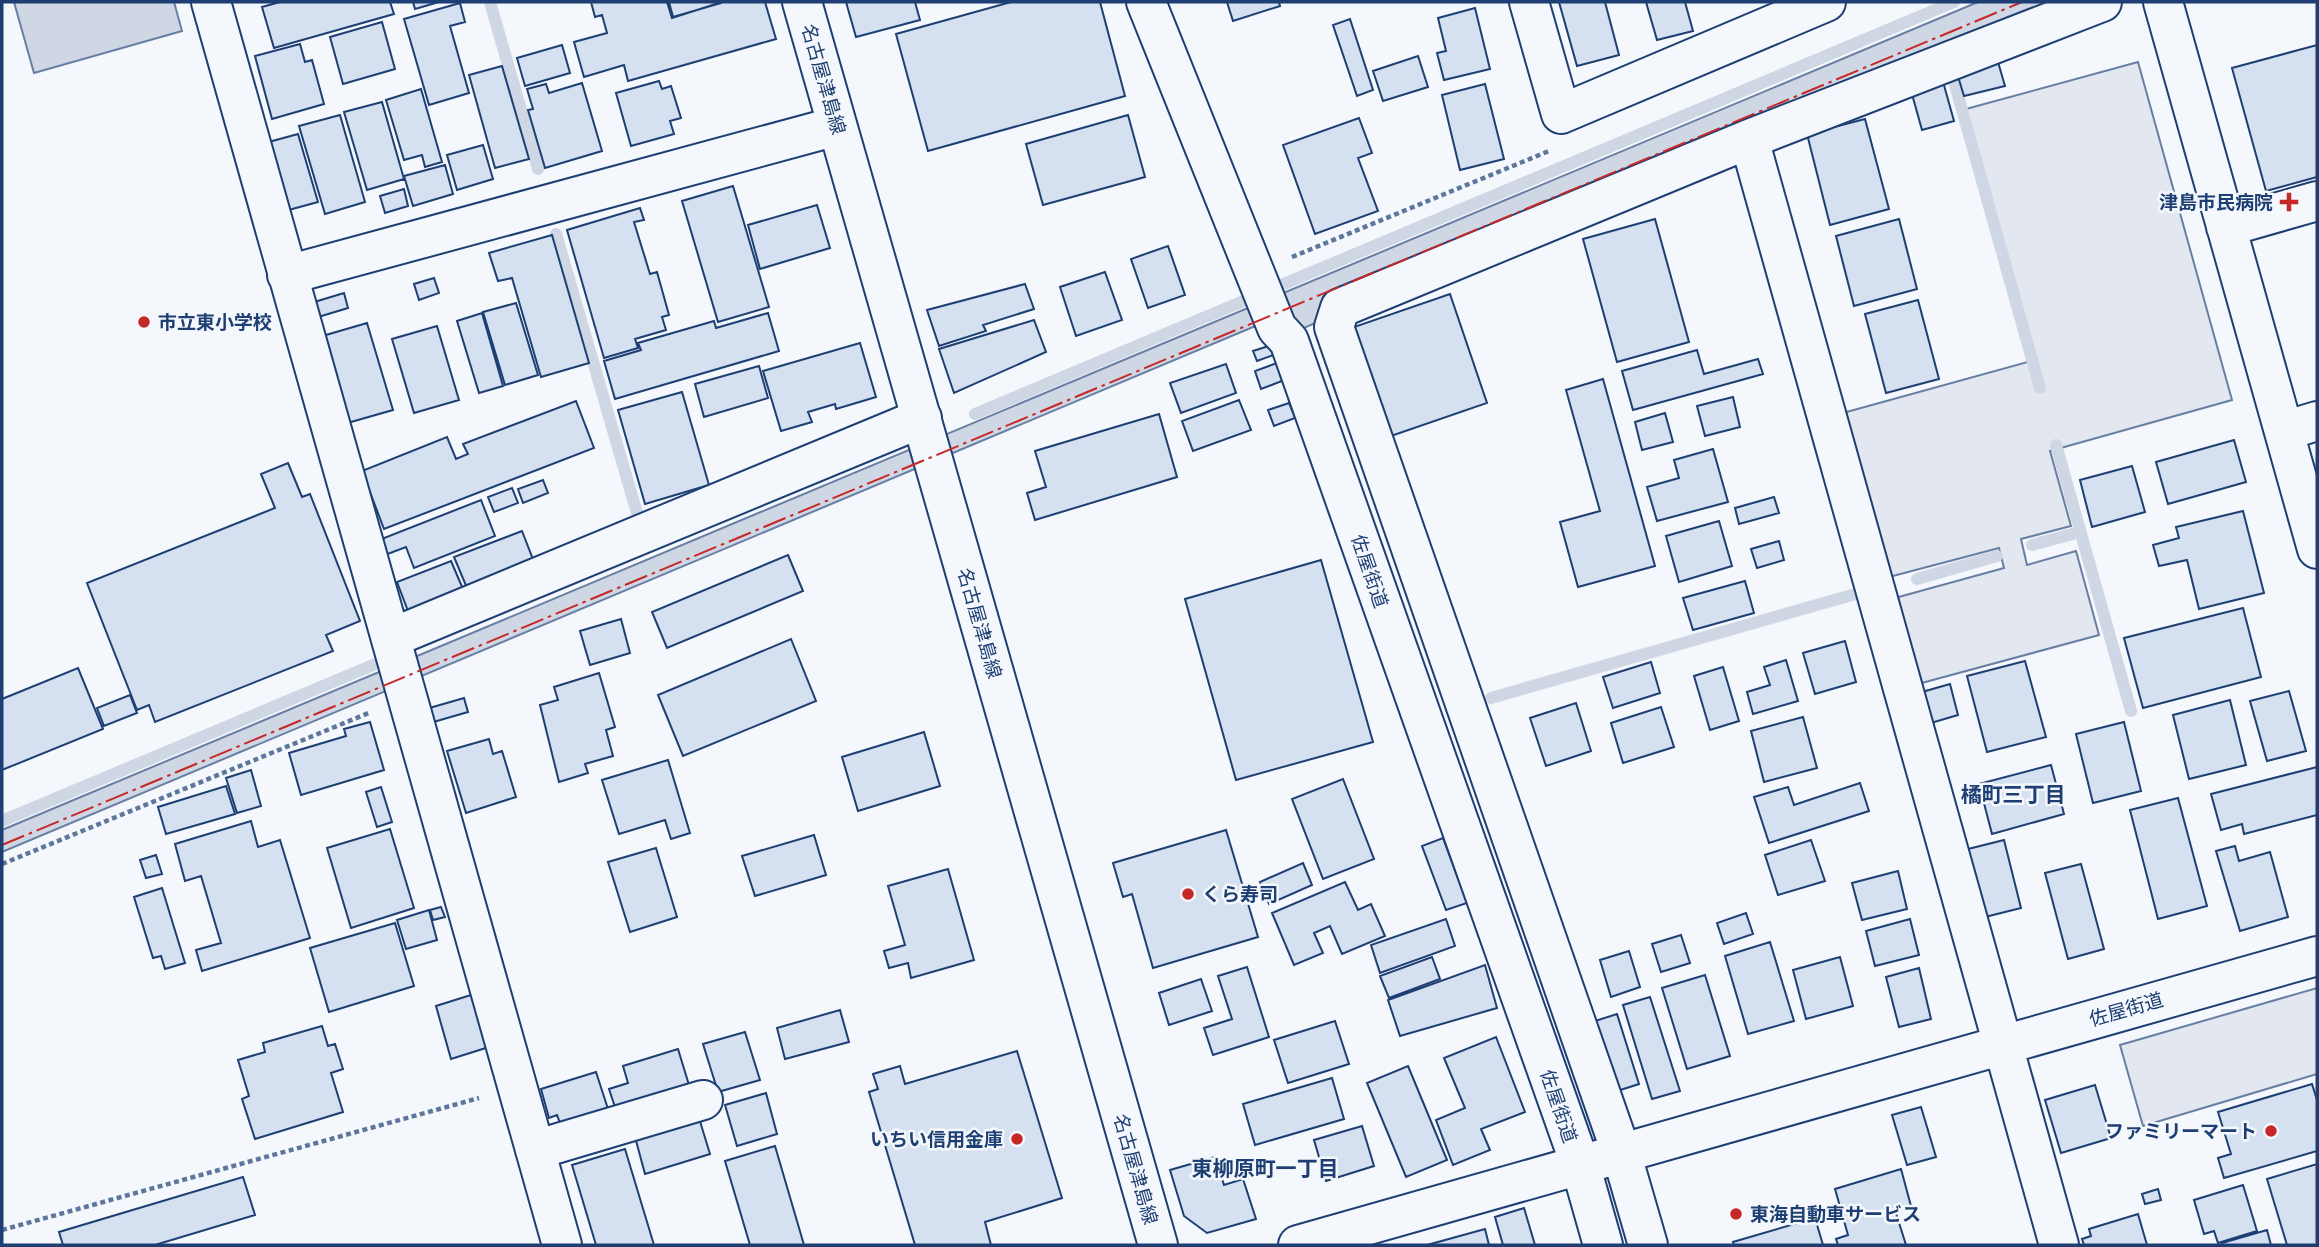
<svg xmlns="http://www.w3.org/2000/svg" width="2319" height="1247" viewBox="0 0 2319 1247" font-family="'Open Sans','Noto Sans JP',sans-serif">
<rect width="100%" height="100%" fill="#f4f7fb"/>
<path fill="#e3e8f0" stroke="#687fa3" stroke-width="2" d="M2138 62 2232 400 2050 451 2071 526 2021 539 2027 565 2076 551 2099 635 1918 684 1895 598 2004 568 1999 548 1889 577 1843 413 2035 360 1966 109Z
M2317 988V1074L2143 1126 2120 1045Z"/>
<path fill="#cfd7e4" stroke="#687fa3" stroke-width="2" d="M14 2H174L182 31 34 73Z
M1978 2H2054L1304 328 1282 320 1253 327 2 852V830Z"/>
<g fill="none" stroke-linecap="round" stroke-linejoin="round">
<path stroke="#cfd7e4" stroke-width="12" d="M490 2 538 169
M1950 67 2040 388
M556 234 639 520
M975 414 1954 2
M2056 445 2131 711
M2032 545 2080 532
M1917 579 1997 556
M1491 698 1859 593
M2 821 392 657"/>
</g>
<path fill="#d5e0f0" stroke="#1d3f73" stroke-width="2" d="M280 2H390L394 14 274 48 262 7Z
M413 2H439L415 9Z
M591 2H667L672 18 722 2H765L776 39 628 81 624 65 584 77 574 42 607 33 602 15 595 17Z
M669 2H721V3L673 17Z
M846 2H915L920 20 856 37Z
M1011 2H1100L1125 96 928 151 896 34Z
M1227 2H1279L1280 6 1233 21Z
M1559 2H1605L1619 55 1577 66Z
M1646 2H1685L1693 31 1657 40Z
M460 3 465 22 450 26 469 93 429 105 404 19Z
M1475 8 1490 69 1444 80 1437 53 1446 51 1438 18Z
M1350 19 1373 90 1357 96 1333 25Z
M382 22 395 69 343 84 330 37Z
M300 44 305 62 312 60 324 104 272 119 255 56Z
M562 45 570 73 525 86 517 58Z
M2317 45V177L2266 191 2232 68Z
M1418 56 1428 87 1383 101 1373 71Z
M1998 62 2005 86 1964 96 1957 73Z
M502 66 529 159 495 168 469 75Z
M1942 78 1954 121 1922 130 1910 87Z
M659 81 662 89 671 86 681 118 670 121 674 134 631 146 616 93Z
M582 83 602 151 545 168 528 110 533 109 527 89 546 84 549 93Z
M1485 84 1504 159 1460 170 1442 95Z
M421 89 442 162 425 167 422 155 404 160 386 100Z
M382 102 404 179 367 190 344 112Z
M340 115 365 202 325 214 299 126Z
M1128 115 1145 177 1043 205 1026 144Z
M1359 118 1372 153 1358 158 1378 211 1315 234 1283 145Z
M1865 119 1889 209 1830 225 1807 134Z
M298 134 318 202 285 211 265 143Z
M483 145 493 179 457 190 447 155Z
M445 165 453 194 413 206 404 176Z
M733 186 769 307 718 322 682 201Z
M404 189 408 206 385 213 380 196Z
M817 205 830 248 760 269 748 225Z
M640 208 644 220 634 222 650 274 657 272 669 315 662 317 666 330 635 339 638 348 604 358 567 230Z
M1655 219 1689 342 1617 362 1583 239Z
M1899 219 1917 289 1854 306 1836 236Z
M552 235 589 363 541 377 512 278 498 281 489 253Z
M1168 246 1185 295 1148 308 1131 259Z
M1105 272 1122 320 1076 336 1060 287Z
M434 278 439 293 419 300 414 284Z
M1025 284 1034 309 983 325 986 331 939 346 927 310Z
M344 293 348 308 315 318 311 303Z
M1450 294 1487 403 1391 436 1354 327Z
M1918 300 1939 379 1886 393 1865 314Z
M516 303 538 375 505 385 483 312Z
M482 313 503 386 479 393 457 321Z
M768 313 779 351 615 399 604 361 641 350 638 343 714 321 716 328Z
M1034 320 1046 352 954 393 939 349Z
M367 323 393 410 344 424 319 337Z
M437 326 459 400 414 413 392 339Z
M860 343 876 397 836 409 835 404 808 412 812 422 781 431 763 371Z
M1272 345 1276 354 1257 361 1253 351Z
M1697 350 1704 374 1758 359 1763 374 1633 410 1622 371Z
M1277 363 1282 381 1261 389 1255 371Z
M1226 364 1236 393 1181 413 1170 383Z
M759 366 768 398 704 417 695 384Z
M1603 379 1655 566 1578 587 1560 522 1600 511 1566 390Z
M682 392 709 485 645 504 618 410Z
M1733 397 1740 427 1705 436 1697 406Z
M1239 400 1251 430 1193 451 1182 421Z
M576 401 594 448 384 529 362 471 447 437 456 459 468 454 463 444Z
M1289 403 1295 418 1274 426 1268 410Z
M1665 413 1673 442 1642 450 1635 422Z
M1159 414 1177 477 1035 520 1027 493 1046 487 1035 451Z
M2234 440 2246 482 2168 504 2156 462Z
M1713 449 1728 502 1657 521 1647 487 1679 478 1674 460Z
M288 463 302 497 310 494 360 621 326 635 333 651 155 722 149 705 137 710 87 583 275 508 261 474Z
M2132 466 2145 512 2092 527 2080 480Z
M543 480 548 493 523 503 518 489Z
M512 488 518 503 494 512 488 497Z
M1774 497 1779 513 1739 524 1735 508Z
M481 500 495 536 414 568 406 547 385 555 379 540Z
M2243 511 2264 593 2199 609 2187 560 2159 566 2153 545 2179 538 2176 527Z
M1719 521 1732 566 1679 582 1666 536Z
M522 531 534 562 467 588 454 557Z
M1779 541 1784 560 1757 568 1751 549Z
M788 555 803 591 667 648 652 612Z
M1321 560 1373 742 1236 780 1185 599Z
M451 561 463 589 408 611 397 582Z
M1745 581 1754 613 1693 630 1683 598Z
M2243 608 2261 677 2143 708 2124 638Z
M621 619 630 653 590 665 580 631Z
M791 639 816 701 683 756 658 695Z
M1845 641 1856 682 1815 694 1803 653Z
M1786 660 1798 701 1753 714 1747 692 1770 685 1764 667Z
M2025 661 2046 737 1987 752 1967 676Z
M1651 662 1660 693 1613 708 1603 677Z
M1723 667 1739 721 1710 730 1694 676Z
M78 668 103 729 2 770V699Z
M599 673 615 727 606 730 613 756 585 764 588 773 559 782 540 705 558 700 554 687Z
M1950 684 1958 715 1931 723 1922 692Z
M2289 691 2306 751 2267 761 2250 701Z
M130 695 137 713 104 726 97 708Z
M464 698 468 712 430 723 426 709Z
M2230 700 2246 765 2189 779 2173 715Z
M1576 703 1591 751 1546 766 1530 718Z
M1661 707 1674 747 1623 763 1611 723Z
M1803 717 1817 768 1764 782 1751 731Z
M370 722 384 770 301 795 289 753 346 736 344 729Z
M2124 722 2141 791 2093 803 2076 734Z
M924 732 940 786 858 811 842 757Z
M489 739 493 754 502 751 516 797 466 813 447 751Z
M668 760 690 833 671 839 665 820 619 834 602 780Z
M2051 765 2064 814 1992 834 1979 784Z
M2317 767V815L2244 834 2242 824 2221 830 2211 794Z
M251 770 261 806 237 813 226 778Z
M1343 779 1374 859 1323 879 1292 799Z
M1860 783 1869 811 1769 843 1754 797 1788 787 1794 805Z
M226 786 235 814 166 834 158 807Z
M381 787 392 822 377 827 366 792Z
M2178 798 2207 906 2158 919 2130 810Z
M251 821 258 847 280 840 310 938 202 971 196 950 221 943 201 876 185 881 175 844Z
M390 829 414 908 351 928 327 848Z
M1226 830 1258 937 1153 968 1132 894 1123 897 1113 863Z
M814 835 826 875 755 896 742 856Z
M1443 838 1467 903 1446 910 1422 846Z
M1811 840 1825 881 1778 895 1765 855Z
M2004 840 2021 908 1981 918 1964 850Z
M2235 846 2239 861 2270 852 2288 917 2240 931 2216 851Z
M656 848 677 917 630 932 608 862Z
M156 855 162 874 146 878 140 860Z
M1303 863 1312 885 1269 904 1260 882Z
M2081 864 2104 949 2068 959 2045 873Z
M948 869 974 960 911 978 908 963 889 968 884 951 905 945 888 886Z
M1898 871 1907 909 1862 920 1852 883Z
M1345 882 1358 910 1371 904 1385 936 1342 954 1330 926 1314 933 1323 953 1294 965 1272 913Z
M162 888 185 963 165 969 161 956 153 958 134 897Z
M441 907 445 917 433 920 430 910Z
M429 910 437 940 406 949 397 920Z
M1746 913 1753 934 1724 944 1717 923Z
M1446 919 1455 946 1380 973 1371 945Z
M1910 919 1919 955 1875 966 1866 931Z
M395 923 414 986 329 1012 310 948Z
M1681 935 1690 963 1661 972 1652 944Z
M1770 942 1794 1021 1748 1034 1725 956Z
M1629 951 1640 987 1611 997 1600 960Z
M1432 957 1440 979 1389 998 1380 976Z
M1840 957 1853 1006 1806 1019 1793 970Z
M1485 965 1497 1008 1400 1036 1388 1000Z
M1247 967 1269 1037 1213 1055 1204 1028 1232 1019 1218 976Z
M1919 968 1931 1019 1899 1027 1886 977Z
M1705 975 1730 1056 1687 1069 1662 988Z
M1201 979 1212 1011 1169 1025 1159 993Z
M474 994 489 1047 451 1059 436 1006Z
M1650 997 1680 1091 1652 1099 1623 1005Z
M840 1010 849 1042 785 1059 777 1028Z
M1617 1014 1639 1084 1611 1093 1589 1023Z
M1335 1021 1349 1064 1288 1083 1274 1040Z
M322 1026 328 1046 335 1044 343 1069 331 1073 343 1112 255 1139 242 1099 249 1096 238 1060 265 1052 263 1043Z
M745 1032 760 1080 718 1092 703 1044Z
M1496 1037 1525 1112 1481 1129 1490 1150 1453 1165 1436 1120 1465 1108 1444 1058Z
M678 1049 689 1085 615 1107 609 1089 628 1083 623 1066Z
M1017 1051 1062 1198 985 1222 991 1245H915L869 1092 878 1089 873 1074 900 1066 905 1084Z
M1408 1066 1447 1160 1406 1177 1367 1083Z
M596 1072 608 1109 560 1123 557 1115 549 1118 541 1089Z
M1332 1078 1344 1119 1255 1145 1243 1104Z
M2312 1084 2317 1100V1151L2224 1178 2218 1158 2231 1154 2218 1112Z
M2095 1085 2111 1138 2061 1153 2045 1100Z
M766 1093 777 1134 737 1146 725 1105Z
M1921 1107 1936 1157 1907 1165 1892 1115Z
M699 1118 710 1154 645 1174 635 1137Z
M1362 1126 1374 1166 1326 1181 1314 1140Z
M775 1146 804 1245H750L725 1161Z
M625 1149 654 1245H596L572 1165Z
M1215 1157 1224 1185 1243 1179 1256 1219 1207 1233 1184 1216 1170 1170Z
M2317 1164V1245H2287L2267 1179Z
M1901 1169 1911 1206 1895 1210 1906 1245H1838L1836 1239 1848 1235 1835 1189Z
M243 1177 255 1215 155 1245H63L59 1232Z
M2243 1185 2257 1231 2218 1243 2214 1231 2204 1234 2194 1200Z
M2158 1189 2161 1200 2145 1204 2142 1194Z
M1524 1208 1535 1245H1503L1495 1217Z
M2138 1214 2147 1245H2084L2082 1239 2091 1236 2089 1229Z
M1815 1218 1823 1245H1734L1733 1242Z
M1485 1229 1489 1245H1427Z
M2267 1230 2271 1245H2222V1243Z"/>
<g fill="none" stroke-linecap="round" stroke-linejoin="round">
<g stroke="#1d3f73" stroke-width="42">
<path id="minor" d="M211 2 562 1245
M1146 2 1277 328 1289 341 1580 1164 1603 1245
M1529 2 1561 114 1826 2
M2163 2 2317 549
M1749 139 2059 1245
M2226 227 2317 201
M287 275 837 126
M2284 431 2317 421
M391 638 922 418
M535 1150 703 1100
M1298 1245 2317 956
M1648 1245 1621 1152 1334 327 1340 308 1749 139 2102 2"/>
</g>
<g stroke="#1d3f73" stroke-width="42">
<path id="major" d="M802 2 1158 1245"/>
</g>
<path stroke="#5e769c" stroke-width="4.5" stroke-dasharray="5 3.5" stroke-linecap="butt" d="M1292 257 1549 151
M2 864 371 712
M2 1230 479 1098"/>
<use href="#minor" stroke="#f4f7fb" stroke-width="38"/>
<use href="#major" stroke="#f4f7fb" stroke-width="38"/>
<path stroke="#c62828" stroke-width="2" stroke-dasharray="24 5 3.5 5" stroke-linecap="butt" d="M2 845 2022 2"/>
</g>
<g fill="#c62828" stroke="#f4f7fb" stroke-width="2.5">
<path d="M2285.5 191.5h7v7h7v7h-7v7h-7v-7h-7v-7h7z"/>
<circle cx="144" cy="322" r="7"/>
<circle cx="1188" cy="894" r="7"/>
<circle cx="2271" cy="1131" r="7"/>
<circle cx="1017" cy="1139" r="7"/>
<circle cx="1736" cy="1214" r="7"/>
</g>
<g text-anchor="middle" stroke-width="5" stroke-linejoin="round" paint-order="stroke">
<g font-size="19" fill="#1d3f73" stroke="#f4f7fb">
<text transform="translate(824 79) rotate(74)" y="7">名古屋津島線</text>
<text transform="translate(1370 571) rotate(71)" y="7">佐屋街道</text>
<text transform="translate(980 623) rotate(74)" y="7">名古屋津島線</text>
<text transform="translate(2126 1009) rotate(-16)" y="7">佐屋街道</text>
<text transform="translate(1559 1106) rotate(71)" y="7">佐屋街道</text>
<text transform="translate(1136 1169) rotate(74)" y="7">名古屋津島線</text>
</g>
<g font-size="19" font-weight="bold" fill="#1d3f73" stroke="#f4f7fb" text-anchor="end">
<text x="2273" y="209">津島市民病院</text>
<text x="158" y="329" text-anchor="start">市立東小学校</text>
<text x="1202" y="901" text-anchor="start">くら寿司</text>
<text x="2257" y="1138">ファミリーマート</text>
<text x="1003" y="1146">いちい信用金庫</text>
<text x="1750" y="1221" text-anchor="start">東海自動車サービス</text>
</g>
<g font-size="21" font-weight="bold" fill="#1d3f73" stroke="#f4f7fb">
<text x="2013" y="802">橘町三丁目</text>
<text x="1265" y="1176">東柳原町一丁目</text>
</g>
</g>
<rect width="2319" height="1247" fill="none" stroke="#1d3f73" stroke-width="7"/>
</svg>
